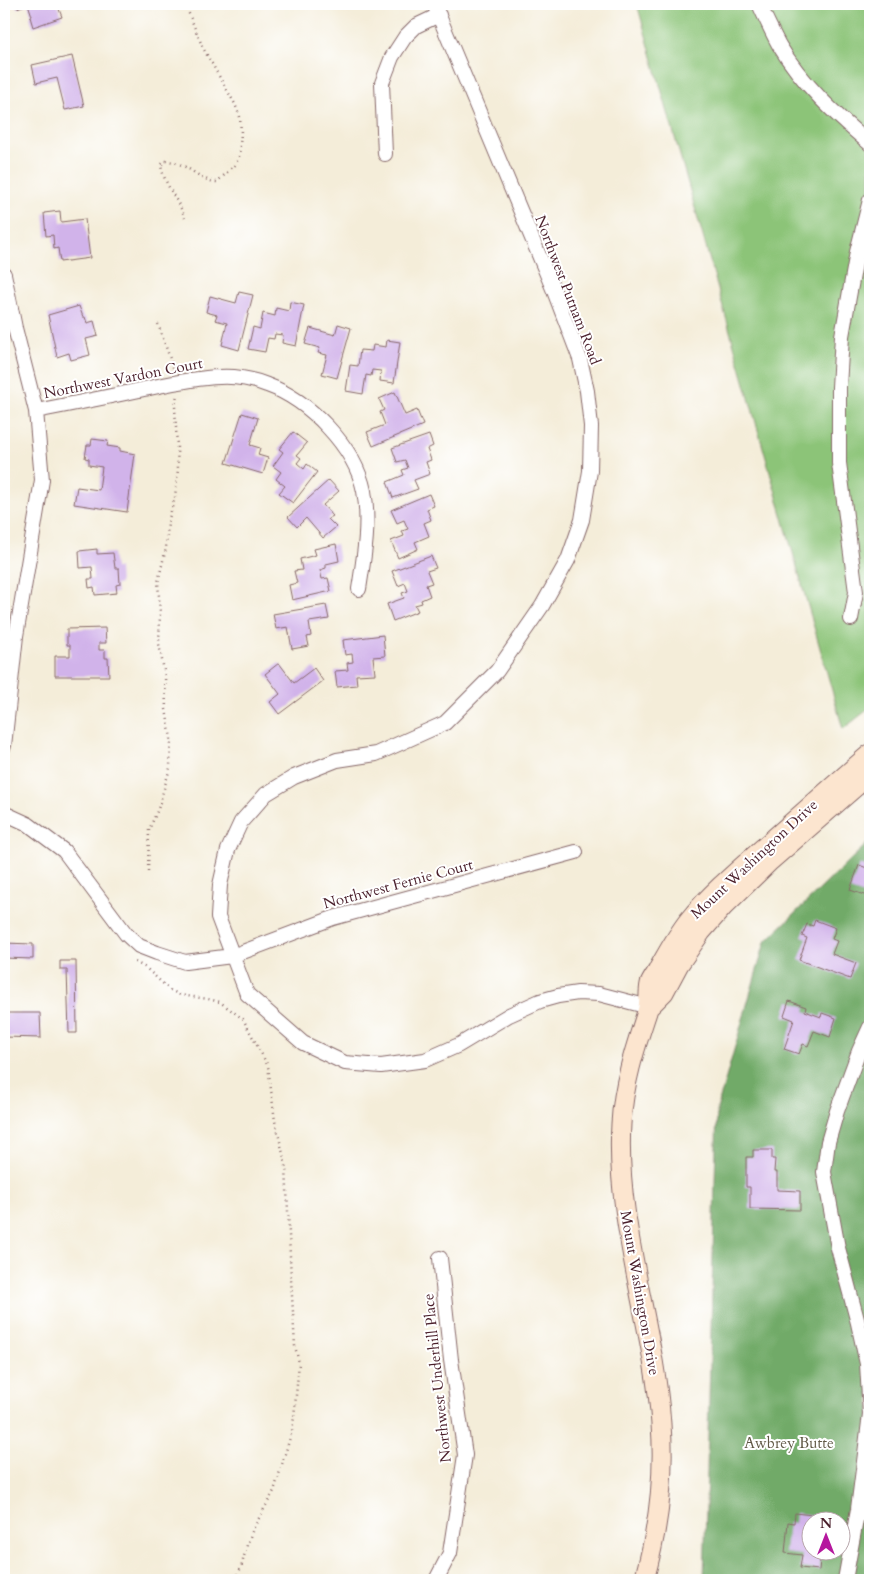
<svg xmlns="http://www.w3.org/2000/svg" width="874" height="1584" viewBox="0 0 874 1584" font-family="Cardo,serif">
<rect width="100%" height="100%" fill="#fff"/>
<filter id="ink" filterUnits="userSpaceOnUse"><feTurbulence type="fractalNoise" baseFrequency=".02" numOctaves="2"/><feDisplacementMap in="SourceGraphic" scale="10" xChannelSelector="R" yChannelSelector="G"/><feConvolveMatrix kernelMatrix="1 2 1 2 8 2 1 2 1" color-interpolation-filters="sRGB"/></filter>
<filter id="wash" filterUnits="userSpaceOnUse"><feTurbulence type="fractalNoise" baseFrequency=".0096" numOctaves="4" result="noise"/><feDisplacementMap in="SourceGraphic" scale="20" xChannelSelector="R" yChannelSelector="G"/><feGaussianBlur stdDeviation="1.12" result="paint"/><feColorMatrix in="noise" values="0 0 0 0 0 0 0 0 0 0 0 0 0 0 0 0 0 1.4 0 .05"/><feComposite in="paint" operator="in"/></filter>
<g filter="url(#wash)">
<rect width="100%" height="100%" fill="#f4edd9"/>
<path fill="#8cc478" stroke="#6b7252" d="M637 4H870V708L843 729Z"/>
<path fill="#71aa68" stroke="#5e644a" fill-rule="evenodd" d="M870 841V1580H704L717 1109 765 942ZM812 1522H842V1552H812Z"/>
<g id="blocks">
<path fill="#d1b3ea" d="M16 4H57L62 17 33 27 30 17 32 16 28 4 17 8Z
M72 56 84 106 65 110 57 78 36 83 32 65Z
M60 211 61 222 85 219 90 258 60 262 58 248 54 249 53 235 46 236 44 213Z
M239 292 253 295 239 350 222 345 227 323 215 320 217 315 206 312 210 296 236 303Z
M290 302 304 305 296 346 282 343 283 335 275 334 274 339 268 338 265 352 248 349 253 327 260 329 263 313 275 316 276 308 289 311Z
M79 306 83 317H85L87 323 94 321 98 336 86 339 90 355 71 360 69 353 57 357 48 315Z
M338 324 351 328 337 378 322 374 327 355 318 353 320 348 305 344 310 328 335 335Z
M387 340 400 342 394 383 380 381 381 371 372 370 371 376 366 375 363 394 346 391 350 365 358 366 360 350 372 351 373 345 386 347Z
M395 392 405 415 417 410 423 425 373 446 367 432 385 425 380 412 384 410 379 399Z
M242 413 258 418 250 445 260 448 258 455 268 458 263 474 226 463Z
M293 432 307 443 297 455 301 458 297 463 304 469 307 464 317 472 293 503 279 493 285 486 276 479 281 472 273 466 283 452 279 449Z
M429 435 433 446 427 449 431 460 426 462 430 474 414 480 418 489 393 498 387 482 404 475 402 470 408 468 405 460 397 462 392 448Z
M92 439 108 441 107 446 120 448V451L135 454 127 512 74 504 77 487 99 490 102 467 89 465V459L85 458 87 445H91Z
M329 480 339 491 323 505 333 516 328 519 336 527 323 538 306 518 297 527 288 517Z
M429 494 434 506 427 509 431 520 424 523 429 536 415 542 418 549 398 558 391 541 404 536 402 531 408 529 404 520 397 523 391 510Z
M336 544 339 561 326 564V568L320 570 322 579 328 578 331 591 292 600 289 585 297 583 294 571 302 570 300 559 316 555 314 549Z
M97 549V554L113 553 115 568H119L120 584 116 585 117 593 95 595 94 587 89 588 88 579H93L92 567 80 568 79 551Z
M431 556 436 568 427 571 432 583 426 585 430 596 421 600 422 603 415 605 418 611 393 621 387 604 404 598 402 593 408 591 405 583 398 586 392 571Z
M326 605 329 619 309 622 311 636 307 637 309 646 292 649 288 627 276 629 273 614Z
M105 628 106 643H99V650H105V658H108L109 676H55V656H70V645H67V629Z
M383 635 385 656 373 657 375 674 356 675 357 685 337 687 335 671 348 670 347 663 353 662 352 654 345 655 343 640Z
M279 663 294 683 314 668 323 681 279 714 270 702 280 694 265 674Z
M870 860V897L850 890 859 865 867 868Z
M815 920 836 928 832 939 837 941 832 954 856 963 850 979 799 960 807 938 802 936 807 924 813 926Z
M4 943 33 944V959L4 958Z
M60 961H76L77 1033H69L67 970H60Z
M789 1001 806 1007 805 1011 821 1017 822 1013 836 1018 830 1037 814 1031 808 1046 803 1044 799 1054 784 1049 794 1020 784 1016Z
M4 1013H40L41 1038 4 1037Z
M753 1150H772V1159H775L774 1172H777V1190L800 1191V1210L750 1209V1187H746V1157H753Z
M795 1513 821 1516V1522H812V1552H821L819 1570 800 1568 802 1555 785 1553 788 1522 794 1523Z"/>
</g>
</g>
<g filter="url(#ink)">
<use href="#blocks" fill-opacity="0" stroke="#866768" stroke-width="1"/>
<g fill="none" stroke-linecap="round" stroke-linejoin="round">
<g stroke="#866768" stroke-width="16">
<path id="minor" d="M434 4 554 291 580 359 587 391 591 426 590 471 582 520 568 560 542 606 497 671 445 723 376 754 337 760 294 777 266 794 241 822 228 850 220 885 218 917 247 994 303 1043 345 1063 381 1066 425 1060 459 1045 509 1015 540 1001 558 996 578 993 599 994 649 1007
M759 4C765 17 772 32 779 45 802 84 836 115 870 144
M385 154 382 83 392 57 405 37 416 26 439 15
M4 274 15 328 36 411 42 480 16 636 4 746
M36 411C72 404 108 397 144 389 168 384 194 378 219 377 235 376 252 379 267 385 309 400 355 447 364 491 370 523 364 557 359 589
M851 619 856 592 839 463V387L842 336 857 252 870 200
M4 813 28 824 64 851 126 934 139 946 157 953 185 962 232 956 333 918 576 852
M436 1580 450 1553 465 1455 451 1360 440 1258
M845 1580 858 1509 870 1414 867 1364 858 1323 838 1248 824 1172 828 1142 837 1111 859 1051 870 1027"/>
</g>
<g stroke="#866768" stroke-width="21">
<path id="secondary" d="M649 1007 664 992 679 964 701 932 723 907 770 861 870 774
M644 1580C658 1530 665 1476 661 1424 654 1324 615 1224 621 1124 623 1085 635 1048 647 1012 650 1003 648 993 650 984 652 979 657 973 659 968 668 952 677 935 689 920 710 894 737 871 762 849 798 817 834 785 870 754"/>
</g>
<path stroke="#866768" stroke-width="2.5" stroke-dasharray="1 4" stroke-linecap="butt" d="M185 4 203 48 235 104 240 117 241 133 239 157 235 165 217 182C198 181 187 161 165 161L161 165C164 185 178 199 185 218
M158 324 174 370
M148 871 149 830 158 809 170 768 171 739 166 709 165 676 159 644 160 612 158 582 166 548 168 522 175 497 178 469 175 406 177 395
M135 962 146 968 170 990 180 995 208 999 220 1002 243 1019 268 1066 275 1121 286 1166 291 1279 295 1346 299 1363 294 1417 292 1431 274 1491 253 1529 247 1545 241 1568 234 1580"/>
<use href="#minor" stroke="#fff" stroke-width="14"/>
<use href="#secondary" stroke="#fce5cf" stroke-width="19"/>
</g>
</g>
<g text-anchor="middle" stroke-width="4" stroke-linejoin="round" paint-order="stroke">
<g font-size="15" fill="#4a1f2b" stroke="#fff">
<text transform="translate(568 290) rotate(69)" y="5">Northwest Putnam Road</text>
<text transform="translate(123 378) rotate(-11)" y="5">Northwest Vardon Court</text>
<text transform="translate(754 859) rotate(-43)" y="5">Mount Washington Drive</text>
<text transform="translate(398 884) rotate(-15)" y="5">Northwest Fernie Court</text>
<text transform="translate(640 1293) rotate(80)" y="5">Mount Washington Drive</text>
<text transform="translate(437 1378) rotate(-96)" y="5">Northwest Underhill Place</text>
</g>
<g font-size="15" fill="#615946" stroke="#fff">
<text x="789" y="1448">Awbrey Butte</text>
</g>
</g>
<rect width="874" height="1584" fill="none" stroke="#fff" stroke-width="20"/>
<g transform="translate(826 1536)"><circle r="24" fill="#ffffff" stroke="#b7a5aa"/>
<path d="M0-4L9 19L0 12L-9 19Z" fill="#b5179e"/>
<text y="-8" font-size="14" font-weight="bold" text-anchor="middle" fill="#4a1f2b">N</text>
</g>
</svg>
